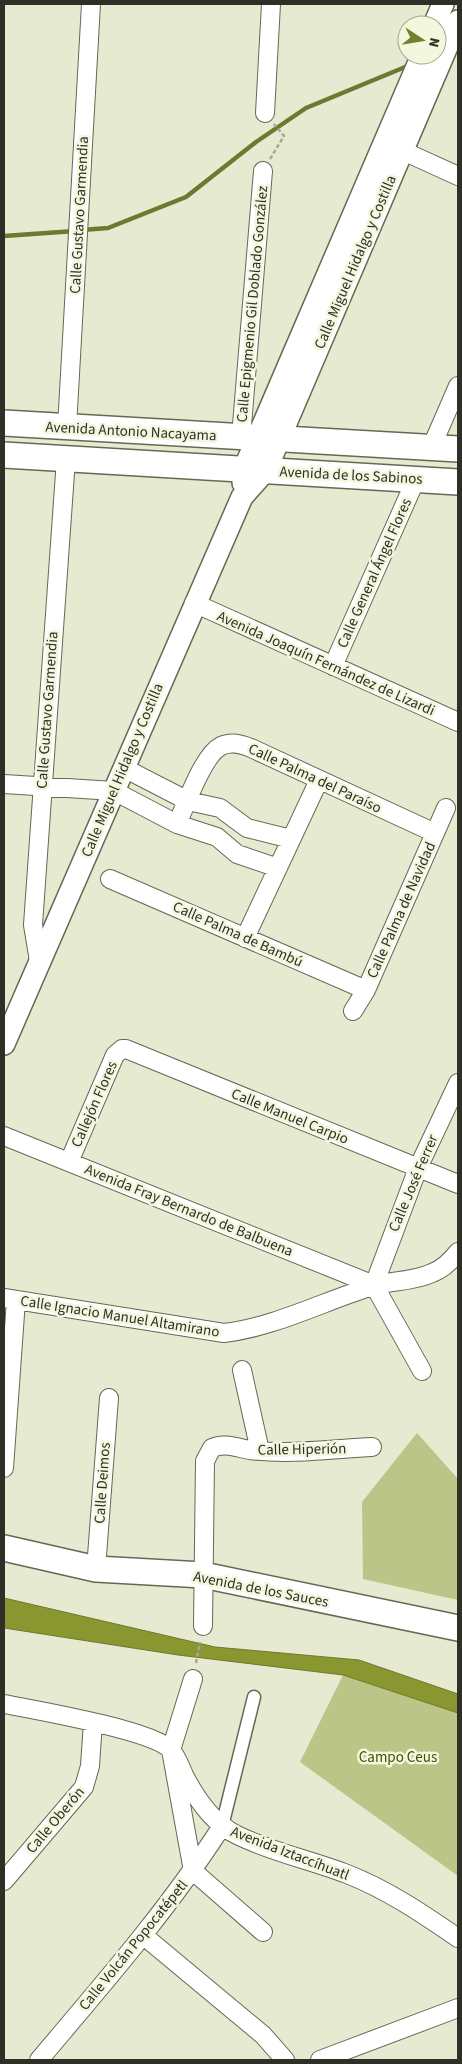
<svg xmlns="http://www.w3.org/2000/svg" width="462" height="2064" viewBox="0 0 462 2064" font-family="'Source Sans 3',sans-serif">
<rect width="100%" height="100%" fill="#e5ead1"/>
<path fill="#bbc587" d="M417 1433 458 1479V1600L363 1579 362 1502Z
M343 1675 458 1713V1876L300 1762Z"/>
<path fill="#8a9731" stroke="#6e782e" d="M4 1598 215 1647 359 1660 458 1694V1713L343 1675 178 1655 4 1628Z"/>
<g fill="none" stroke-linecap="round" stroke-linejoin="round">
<path stroke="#6e782e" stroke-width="4.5" d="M82 230 108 228 186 197 256 142 306 108 410 65
M4 236 75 231"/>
<g stroke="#656953" stroke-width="15">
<path id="pedestrian" d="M222 1826 254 1697"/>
</g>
<g stroke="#656953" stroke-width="20">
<path id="minor" d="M265 113 271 4
M403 151 458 176
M67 427 91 4
M241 437 263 171
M431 448 458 386
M194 603 458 722
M333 666 416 479
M124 768 188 801 220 808 247 828 291 839
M4 784 114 791 177 824 217 837 237 854 278 868
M177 824C186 805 203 755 221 746 231 741 241 744 251 748L435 833
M110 879 366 990
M245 938 319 780
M39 961 33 925 66 459
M353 1011 366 990 446 808
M4 1136 374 1285
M69 1162 115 1055 122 1049H126L458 1184
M374 1285 418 1168 458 1083
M374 1285 422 1371
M4 1298 224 1333C275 1327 324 1301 373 1286 392 1280 413 1282 432 1273 443 1269 451 1261 458 1252
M242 1370 260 1451
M4 1468 16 1300
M96 1569 109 1398
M203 1626 205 1461 212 1448C224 1442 238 1448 250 1450 290 1455 333 1449 372 1447
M193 1679 171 1750 193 1871 263 1932
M4 1704C35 1710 152 1730 171 1750 177 1756 181 1769 185 1777 196 1798 214 1824 237 1835 271 1852 311 1860 347 1874 388 1890 423 1914 458 1938
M4 1881 84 1787 90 1766 93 1722
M144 1936 263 2035 285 2060
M39 2060C103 1984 168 1910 222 1826
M320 2060 458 2008"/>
</g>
<g stroke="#656953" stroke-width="24">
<path id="tertiary" d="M434 25 443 4
M243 483 244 469 422 55
M4 1044 242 497 266 470 458 21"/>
</g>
<g stroke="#656953" stroke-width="28">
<path id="secondary" d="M4 423 458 449
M4 455 458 482
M4 1548 96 1569 203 1575 458 1628"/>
</g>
<path stroke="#a5a995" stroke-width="2.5" stroke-dasharray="4 2.5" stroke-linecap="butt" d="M270 159 284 136 274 124
M196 1663 200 1642"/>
<use href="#pedestrian" stroke="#fff" stroke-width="12"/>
<use href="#minor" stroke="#fff" stroke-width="18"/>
<use href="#tertiary" stroke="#fff" stroke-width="21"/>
<use href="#secondary" stroke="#fff" stroke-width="25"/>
</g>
<g text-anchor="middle" stroke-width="5" stroke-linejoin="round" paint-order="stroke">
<g font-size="15" fill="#2e3027" stroke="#f2f7de">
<text transform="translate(79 215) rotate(-87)" y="5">Calle Gustavo Garmendia</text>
<text transform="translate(355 262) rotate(-67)" y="5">Calle Miguel Hidalgo y Costilla</text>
<text transform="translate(252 304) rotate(-85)" y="5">Calle Epigmenio Gil Doblado González</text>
<text transform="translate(131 431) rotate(3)" y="5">Avenida Antonio Nacayama</text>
<text transform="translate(351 475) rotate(3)" y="5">Avenida de los Sabinos</text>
<text transform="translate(374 573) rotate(-66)" y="5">Calle General Ángel Flores</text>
<text transform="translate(326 663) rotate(24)" y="5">Avenida Joaquín Fernández de Lizardi</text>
<text transform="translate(47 710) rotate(-86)" y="5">Calle Gustavo Garmendia</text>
<text transform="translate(122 770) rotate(-67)" y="5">Calle Miguel Hidalgo y Costilla</text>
<text transform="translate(315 778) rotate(25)" y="5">Calle Palma del Paraíso</text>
<text transform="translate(401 910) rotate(-66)" y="5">Calle Palma de Navidad</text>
<text transform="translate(238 934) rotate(24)" y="5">Calle Palma de Bambú</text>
<text transform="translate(94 1104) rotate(-66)" y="5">Callejón Flores</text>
<text transform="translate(290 1116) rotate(22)" y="5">Calle Manuel Carpio</text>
<text transform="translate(413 1183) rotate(-67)" y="5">Calle José Ferrer</text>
<text transform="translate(189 1210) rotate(22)" y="5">Avenida Fray Bernardo de Balbuena</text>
<text transform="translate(120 1316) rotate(9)" y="5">Calle Ignacio Manuel Altamirano</text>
<text transform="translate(302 1449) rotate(-1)" y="5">Calle Hiperión</text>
<text transform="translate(102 1483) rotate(-86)" y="5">Calle Deimos</text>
<text transform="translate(261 1589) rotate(11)" y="5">Avenida de los Sauces</text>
<text transform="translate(55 1820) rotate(-50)" y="5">Calle Oberón</text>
<text transform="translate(290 1853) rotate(21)" y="5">Avenida Iztaccíhuatl</text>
<text transform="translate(133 1945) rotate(-51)" y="5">Calle Volcán Popocatépetl</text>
</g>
<g font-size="15" fill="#464e00" stroke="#f2f7de">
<text x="398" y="1762">Campo Ceus</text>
</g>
</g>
<rect width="462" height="2064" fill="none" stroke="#2e3027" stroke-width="10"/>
<g transform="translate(422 40) rotate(102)"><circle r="24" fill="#f2f7de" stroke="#a4a795"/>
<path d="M0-4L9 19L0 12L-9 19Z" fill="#757f2b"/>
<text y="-8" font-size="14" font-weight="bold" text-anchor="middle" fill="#2e3027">N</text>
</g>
</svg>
